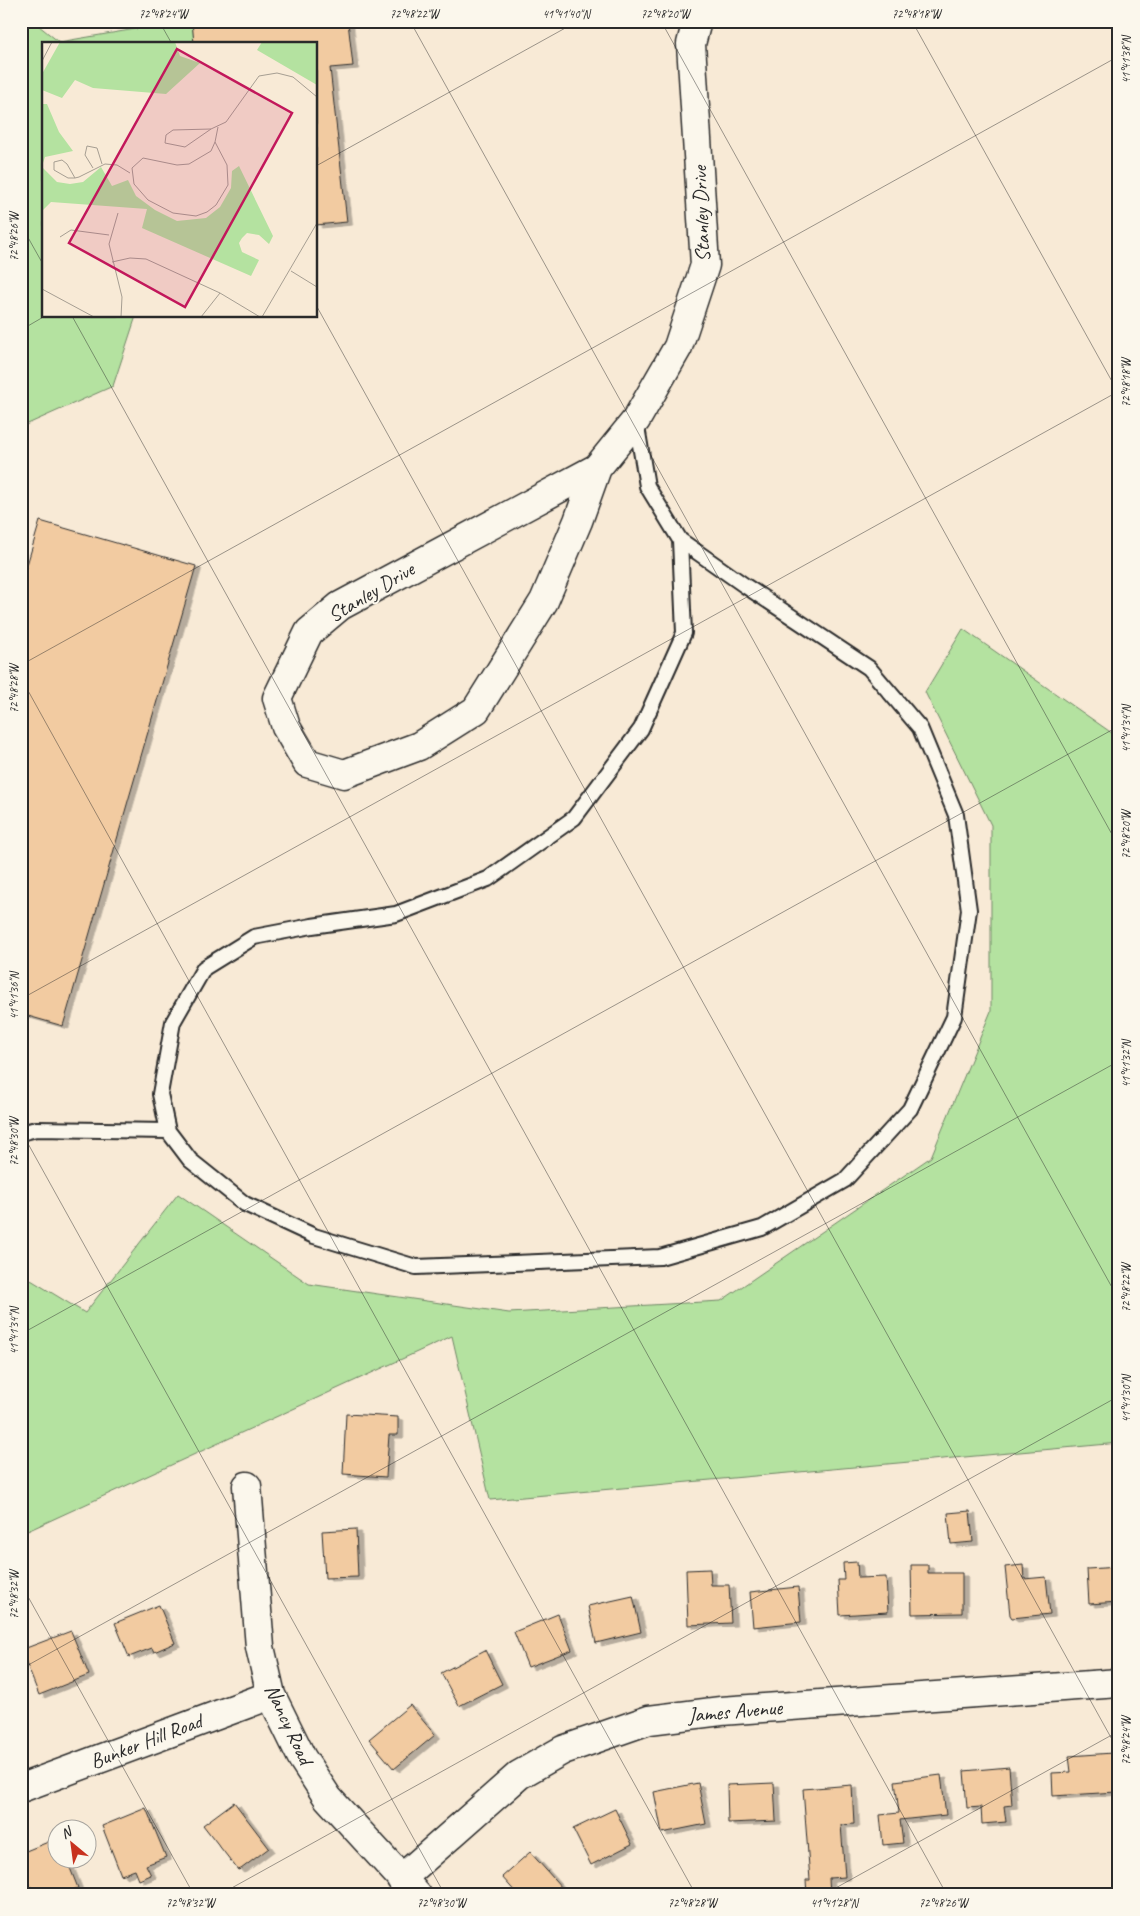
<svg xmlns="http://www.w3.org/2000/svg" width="1140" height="1916" viewBox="0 0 1140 1916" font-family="Caveat,sans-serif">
<defs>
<filter id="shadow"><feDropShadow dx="5.5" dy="3" stdDeviation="0" flood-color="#0004"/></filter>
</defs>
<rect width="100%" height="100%" fill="#f8ead6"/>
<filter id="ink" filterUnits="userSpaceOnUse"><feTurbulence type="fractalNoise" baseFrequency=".02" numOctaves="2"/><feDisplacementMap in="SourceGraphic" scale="10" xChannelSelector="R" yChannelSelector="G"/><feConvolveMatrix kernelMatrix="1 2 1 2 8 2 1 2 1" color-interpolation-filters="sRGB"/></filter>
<g filter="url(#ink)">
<path fill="#b4e2a0" stroke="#708666" d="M21 21H33L59 42 183 21H234L226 44H44V316H136L113 386 21 427Z
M963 629 1119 738V1443L490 1500 452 1336 21 1534V1274L85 1313 178 1194 309 1284 509 1313 721 1301 931 1157 991 1011V825L925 692Z"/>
<path fill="#f2cba1" stroke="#2b2b2b" filter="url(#shadow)" d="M192 21H319V25L348 22 353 66 330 68 347 222 316 225V44H194Z
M40 521 196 566 63 1026 21 1014V585Z
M346 1414 398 1417V1435H389L386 1477 343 1474Z
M970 1511 973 1542 951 1544 948 1513Z
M356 1529 358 1577 325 1578 322 1531Z
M857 1562 858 1578 886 1577 888 1612 840 1615 838 1580H844L843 1563Z
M911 1565H928V1573H962V1613L912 1614Z
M1023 1565 1024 1579 1046 1577 1050 1614 1012 1618 1010 1615 1005 1567Z
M1119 1567V1602L1089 1604 1087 1569Z
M710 1569 711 1585H729L731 1623 688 1625 686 1570Z
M798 1587 801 1622 753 1627 750 1592Z
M633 1596 641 1632 596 1643 588 1606Z
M159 1605 175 1643 154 1652 152 1648 129 1657 115 1623Z
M558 1614 572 1650 528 1667 514 1632Z
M71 1631 89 1675 39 1695 21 1650Z
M485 1650 502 1684 459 1706 441 1673Z
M410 1705 435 1735 394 1769 369 1739Z
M1113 1753 1116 1792 1053 1796 1052 1773 1071 1772 1069 1756Z
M1009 1767 1012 1805 1004 1806 1006 1822 982 1824 981 1807 967 1808 964 1771Z
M941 1775 946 1815 900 1820 903 1843 883 1845 880 1815 899 1813 895 1781Z
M698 1783 706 1824 662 1833 654 1792Z
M774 1783 776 1821 728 1823 727 1785Z
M852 1785 854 1824 841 1825 845 1877 829 1878 830 1895H807L806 1880H810L803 1789Z
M234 1802 269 1848 241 1869 238 1870 203 1825Z
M146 1808 166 1857 146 1865 151 1875 139 1880 135 1870 121 1875 102 1826Z
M615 1809 632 1844 591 1865 573 1829Z
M58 1838V1858H66L78 1888 59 1895H34L28 1879 21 1881V1853Z
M530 1852 562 1888 554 1895H518L502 1877Z"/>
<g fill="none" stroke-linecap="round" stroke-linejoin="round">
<g stroke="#2b2b2b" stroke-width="18">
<path id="lane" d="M636 421 647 486 680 540 744 585 869 668 920 728 956 815 969 910 954 1017 910 1109 845 1180 762 1228 660 1257 416 1267 314 1236 245 1204 190 1160 168 1131 160 1094 173 1022 204 968 254 937 312 926 396 914 488 879 574 818 641 729 684 633 680 540
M21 1133 36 1129 168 1131"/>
</g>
<g stroke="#2b2b2b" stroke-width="31">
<path id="street" d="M597 468 340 606 309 632 277 698 286 727 307 763 344 774 419 746 476 710 544 601 578 521 597 468 636 420 678 347 705 265 691 44 697 21
M247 1486 260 1647 271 1695 302 1758 328 1798 417 1895
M21 1788 271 1695
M401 1879 519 1775 563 1750 649 1720 721 1711 1119 1683"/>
</g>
<use href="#lane" stroke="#fbf7ec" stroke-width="14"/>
<use href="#street" stroke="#fbf7ec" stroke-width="28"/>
</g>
</g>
<path fill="none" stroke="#2b2b2b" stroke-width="1" stroke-opacity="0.45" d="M159 21 172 44M410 21 1119 1300M661 21 1119 847M912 21 1119 394M316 166 578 21M21 225 44 266M316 305 1119 1752M72 316 947 1895M21 330 45 316M21 665 1119 56M21 678 696 1895M21 999 1119 391M21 1131 445 1895M21 1334 1119 726M21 1584 194 1895M21 1669 1119 1061M219 1895 1119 1396M823 1895 1119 1731"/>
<g text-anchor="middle" stroke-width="4" stroke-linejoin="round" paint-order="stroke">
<g font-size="21" fill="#2b2b2b" stroke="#fbf7ec">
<text transform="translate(701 214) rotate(-92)" y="7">Stanley Drive</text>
<text transform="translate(371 592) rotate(-31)" y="7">Stanley Drive</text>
<text transform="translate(735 1711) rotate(-5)" y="7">James Avenue</text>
<text transform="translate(289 1724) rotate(65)" y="7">Nancy Road</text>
<text transform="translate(146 1741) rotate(-21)" y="7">Bunker Hill Road</text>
</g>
</g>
<g transform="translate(42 42)">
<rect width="275" height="275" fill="#f8ead6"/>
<path d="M18 0H133L138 14 158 21 124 52 51 46 33 38 20 56 0 48V32ZM220 0H275V43L215 8ZM0 62H5L17 90 31 109 3 115 0 124ZM197 124 231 194 227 202 217 193 205 191 200 196 197 201 200 210 217 218 209 234 100 186 105 167 9 160 0 169V125L15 140 28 142 41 140 59 125 70 144 86 138 94 154 113 168 135 179 164 176 178 165 189 146 190 129Z" fill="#b4e2a0"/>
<path fill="none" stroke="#a69e92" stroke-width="1" d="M0 19 10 0M169 87 143 105 123 101 124 93 131 88 169 87 184 80 217 34 235 31 251 35 275 55M173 100 169 109 147 122 135 123 101 116 90 126 92 142 106 158 131 171 154 174 165 170 174 163 186 143 185 123 173 100 176 85M51 126 43 113 45 104 55 106 60 122M33 136 25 122 20 118 12 120V128L26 136H33L37 135 63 122 75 123 88 131M76 171 67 202 80 255 79 275M18 195 29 188 67 193M70 220 88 216 104 217 178 251 218 275M249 229 275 245M0 247 52 275M159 275 178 251M220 275 275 181"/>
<path fill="#c2185b" fill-opacity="0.15" stroke="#c2185b" stroke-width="2.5" d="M135 7 250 71 143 265 27 201Z"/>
<rect width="275" height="275" fill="none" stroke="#2b2b2b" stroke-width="2.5"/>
</g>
<rect width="1140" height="1916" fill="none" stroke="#fbf7ec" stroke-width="55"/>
<g transform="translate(72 1844) rotate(331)"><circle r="24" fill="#fbf7ec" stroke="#a8a59f"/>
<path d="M0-4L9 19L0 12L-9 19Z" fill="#c8321e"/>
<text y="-8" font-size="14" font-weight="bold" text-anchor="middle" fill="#2b2b2b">N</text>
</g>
<rect x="28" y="28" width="1084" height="1860" fill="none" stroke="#2b2b2b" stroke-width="2"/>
<g font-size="12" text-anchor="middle" fill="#2b2b2b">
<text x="163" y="18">72°48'24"W</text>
<text x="414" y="18">72°48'22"W</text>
<text x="566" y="18">41°41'40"N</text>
<text x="665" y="18">72°48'20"W</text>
<text x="916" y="18">72°48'18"W</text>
<text transform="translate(1126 60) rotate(-90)" y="4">41°41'38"N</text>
<text transform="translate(14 237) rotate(-90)" y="4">72°48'26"W</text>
<text transform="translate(1126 383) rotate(-90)" y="4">72°48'18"W</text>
<text transform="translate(14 689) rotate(-90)" y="4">72°48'28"W</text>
<text transform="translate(1126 729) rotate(-90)" y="4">41°41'34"N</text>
<text transform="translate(1126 835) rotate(-90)" y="4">72°48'20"W</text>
<text transform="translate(14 996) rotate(-90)" y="4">41°41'36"N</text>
<text transform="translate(1126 1064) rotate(-90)" y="4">41°41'32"N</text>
<text transform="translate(14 1142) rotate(-90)" y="4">72°48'30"W</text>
<text transform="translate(1126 1288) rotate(-90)" y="4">72°48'22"W</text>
<text transform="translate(14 1331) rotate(-90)" y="4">41°41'34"N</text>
<text transform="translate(1126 1399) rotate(-90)" y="4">41°41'30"N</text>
<text transform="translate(14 1595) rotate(-90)" y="4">72°48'32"W</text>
<text transform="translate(1126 1741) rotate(-90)" y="4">72°48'24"W</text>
<text x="190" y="1907">72°48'32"W</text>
<text x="441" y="1907">72°48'30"W</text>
<text x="692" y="1907">72°48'28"W</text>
<text x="834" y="1907">41°41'28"N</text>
<text x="943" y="1907">72°48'26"W</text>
</g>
</svg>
